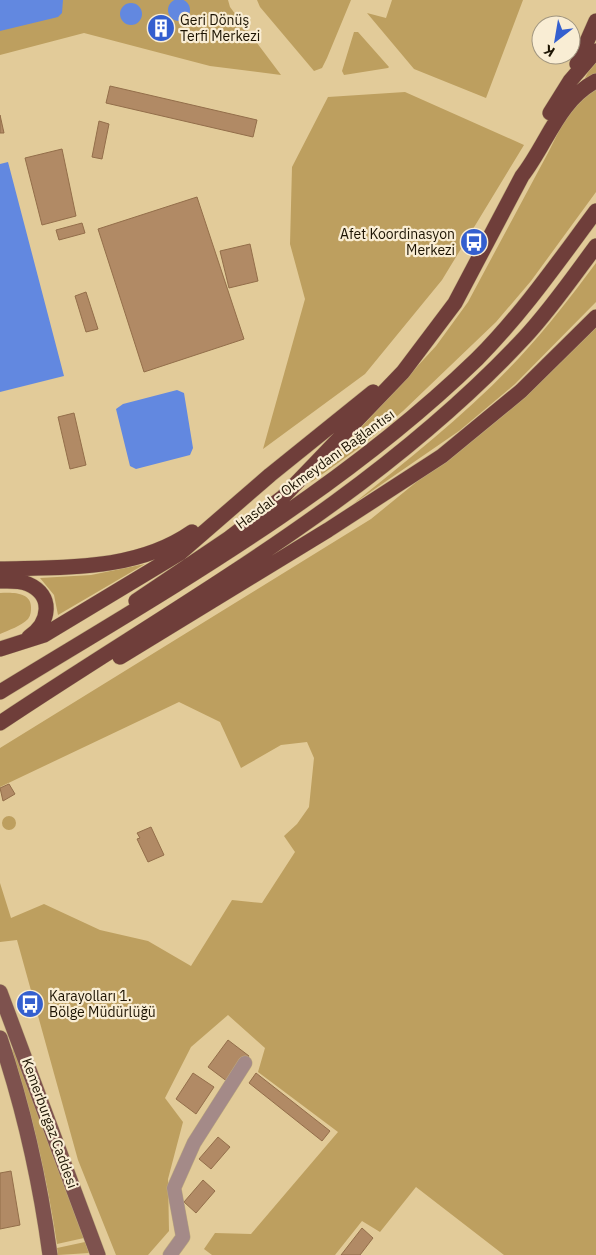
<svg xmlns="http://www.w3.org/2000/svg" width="596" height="1255" viewBox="0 0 596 1255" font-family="'IBM Plex Sans',sans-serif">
<rect width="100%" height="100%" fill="#e2cb99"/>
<path fill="#bd9f5f" d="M0 0H228L230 7 281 75 210 66 84 33 0 55Z
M257 0H351L327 58 322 68 314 71 260 7Z
M392 0H523L486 98 414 69 367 13 386 18Z
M354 32H358L389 67 388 68 344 75 342 71Z
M596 63V192L531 281 496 322 403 411 359 448 310 483 436 346 468 302 549 151 588 72Z
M405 92 524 145 442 280 365 374 263 449 305 299 290 244 292 167 328 97Z
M596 263V302L515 384 459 431 353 504C410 458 469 412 519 358 547 328 572 295 596 263Z
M596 328V1255H504L416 1187 380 1232 362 1221 335 1255H212L204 1249 215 1233 251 1234 338 1132 258 1072 265 1048 228 1015 191 1047 165 1098 183 1122 168 1179 169 1231 148 1255H116L78 1160 17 940 0 942V883L11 918 44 904 100 930 148 941 191 966 232 900 262 903 295 852 284 836 297 824 309 807 314 758 307 742 281 745 241 768 220 722 179 702 0 787V748L371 519 479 431Z
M145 564 58 615 54 595 40 578 91 575Z
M0 593C12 592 31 592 31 607 31 611 31 615 28 619 21 626 9 630 0 634Z
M2 823a7 7 0 1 1 14 0a7 7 0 1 1-14 0Z
M15 1048 84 1238 57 1244C47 1178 32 1114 12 1050Z
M85 1242 89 1253 58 1255 57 1248Z"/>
<path fill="#6288e0" d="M168 10a11 11 0 1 1 22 0a11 11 0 1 1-22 0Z
M0 0H63L62 13 58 17 0 31Z
M120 14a11 11 0 1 1 22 0a11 11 0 1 1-22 0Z
M8 162 64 376 0 392V164Z
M177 390 184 393 193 448 190 455 136 469 130 466 116 409 123 404Z"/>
<path fill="#b18a65" stroke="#936e4a" d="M164 20 168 33 158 36 154 23Z
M110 86 257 120 253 137 106 103Z
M0 115 4 133H0Z
M99 121 109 124 102 159 92 157Z
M62 149 76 216 42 225 25 158Z
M197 197 244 339 144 372 98 229Z
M82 223 85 233 59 240 56 230Z
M250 244 258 281 229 288 220 251Z
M86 292 98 329 86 332 75 296Z
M74 413 86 465 70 469 58 417Z
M9 784 15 794 3 801 0 788Z
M151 827 164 855 148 862 137 839 140 838 137 833Z
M228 1040 249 1056 228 1082 208 1067Z
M193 1073 214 1087 196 1114 176 1099Z
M256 1073 330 1131 322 1141 249 1083Z
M218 1137 230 1147 211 1169 199 1159Z
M11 1171 20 1225 0 1229V1173Z
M203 1180 215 1191 196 1213 184 1202Z
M362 1228 373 1238 360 1255H341Z"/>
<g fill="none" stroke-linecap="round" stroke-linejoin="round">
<g stroke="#beaa7e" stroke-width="15">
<path id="minor" d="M170 1255 183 1237 174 1188 194 1143 245 1063"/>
</g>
<g stroke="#beaa7e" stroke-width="16">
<path id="major" d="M0 992 98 1255
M0 1038C24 1109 40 1181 50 1255"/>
</g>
<g stroke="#beaa7e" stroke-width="16">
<path id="highway" d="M577 64 596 21
M550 113 570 81 596 51
M0 569C65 567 136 571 192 532
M0 581C9 581 19 580 28 584 54 595 50 623 29 637
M136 601 228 539 283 497 403 372 455 303 522 176C547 144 558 101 596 81
M0 649 44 635 180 553 270 475 373 392
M120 657 328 530 442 456 521 391 596 317
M0 692C165 591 337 495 477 359 522 314 558 262 596 211
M0 723C181 602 375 498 525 337 551 309 573 277 596 246"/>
</g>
<use href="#minor" stroke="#a48a88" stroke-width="14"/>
<use href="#major" stroke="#7e524e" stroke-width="15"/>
<use href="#highway" stroke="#6f3e3a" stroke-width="15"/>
</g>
<defs>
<g id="building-disc" transform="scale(1.4375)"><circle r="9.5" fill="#345fcf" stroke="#f9edd4"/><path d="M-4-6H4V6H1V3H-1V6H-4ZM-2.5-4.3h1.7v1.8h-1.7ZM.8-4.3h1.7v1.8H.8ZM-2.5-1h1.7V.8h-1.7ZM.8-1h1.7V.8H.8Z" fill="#fff"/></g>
<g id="bus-disc" transform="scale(1.4375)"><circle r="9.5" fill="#345fcf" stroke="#f9edd4"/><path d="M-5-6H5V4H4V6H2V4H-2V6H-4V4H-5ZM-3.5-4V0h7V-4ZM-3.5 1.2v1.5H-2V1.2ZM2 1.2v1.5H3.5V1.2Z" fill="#fff"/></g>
</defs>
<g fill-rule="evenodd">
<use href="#building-disc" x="161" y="28"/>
<use href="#bus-disc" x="474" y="242"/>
<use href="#bus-disc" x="30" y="1004"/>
</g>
<g text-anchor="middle" stroke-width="4.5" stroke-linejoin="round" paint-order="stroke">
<g font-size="14" fill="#1c1302" stroke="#f9edd4" text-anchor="start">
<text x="180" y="25">Geri Dönüş<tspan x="180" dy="16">Terfi Merkezi</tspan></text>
<text x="455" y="239" text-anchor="end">Afet Koordinasyon<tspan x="455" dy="16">Merkezi</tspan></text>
<text x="49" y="1001">Karayolları 1.<tspan x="49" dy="16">Bölge Müdürlüğü</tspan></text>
</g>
<g font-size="14" fill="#1c1302" stroke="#f9edd4">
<text transform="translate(315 469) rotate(-36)" y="5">Hasdal - Okmeydanı Bağlantısı</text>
<text transform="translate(50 1123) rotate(70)" y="5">Kemerburgaz Caddesi</text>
</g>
</g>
<g transform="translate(556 40) rotate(211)"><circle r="24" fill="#f9edd4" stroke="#a19680"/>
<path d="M0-4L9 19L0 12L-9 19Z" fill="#345fcf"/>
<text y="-8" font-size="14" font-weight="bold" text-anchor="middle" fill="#1c1302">K</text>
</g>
</svg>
